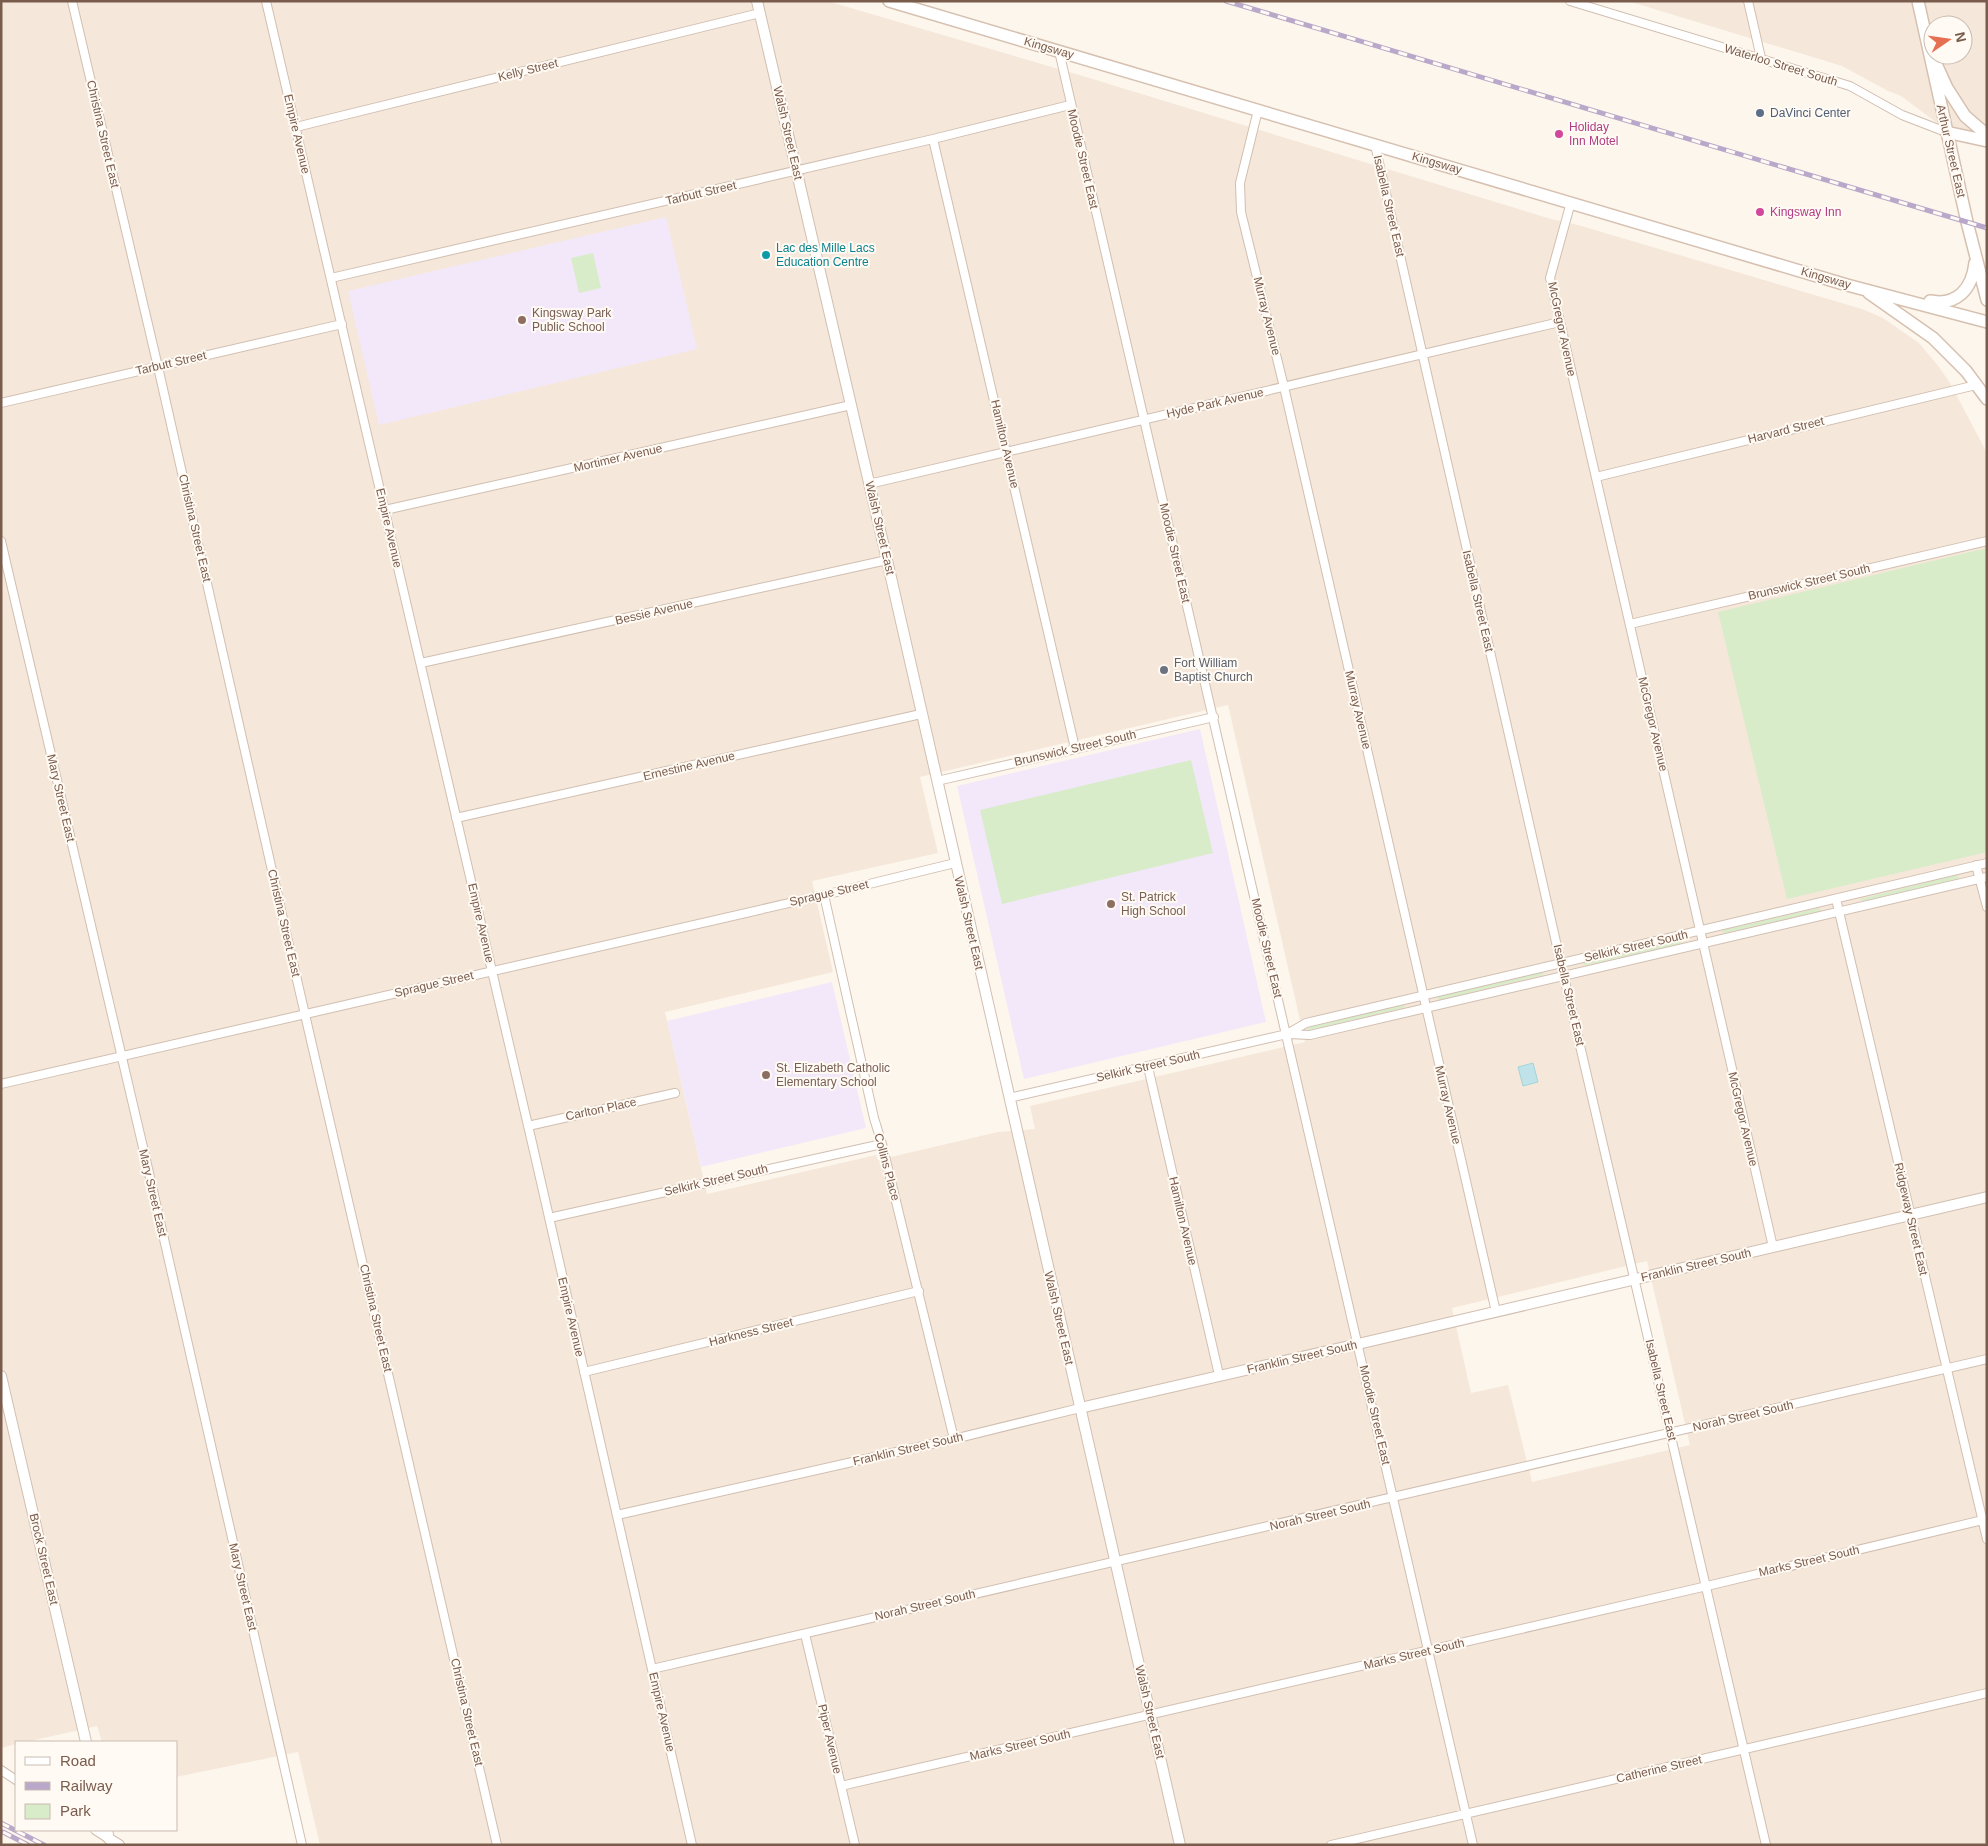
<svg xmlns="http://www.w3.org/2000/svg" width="1988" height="1846" viewBox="0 0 1988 1846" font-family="Helvetica,sans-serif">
<rect width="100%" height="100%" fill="#fdf6ec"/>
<path fill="#f5e8da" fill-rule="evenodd" d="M1 1H827L1086 77 1551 219 1578 225 1862 309 1883 318 1919 343 1939 367 1950 383 1987 453V1845H320L298 1752 176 1777V1742H102L97 1726 26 1742H16V1744L1 1748ZM1228 705 1305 1042 1030 1106 1035 1129 998 1132 878 1160 876 1155 707 1194 665 1012 833 972 812 881 938 853 920 777ZM1647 1261 1690 1445 1532 1482 1508 1385 1471 1393 1452 1308Z
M1628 1H1987V145L1944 128 1901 96 1888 91 1842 66ZM1933 25H1963V55H1933Z"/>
<path fill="#f3e8fa" d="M666 217 697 349 379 425 348 291Z
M1200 729 1266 1022 1024 1079 957 786Z
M832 982 866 1128 701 1167 667 1021Z"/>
<path fill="#d8ecc9" d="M593 253 601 288 579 293 571 258Z
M1987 548V852L1787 899 1718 612Z
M1191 760 1213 853 1002 904 980 810Z
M1957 875 1959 878 1956 880 1863 901 1860 899Z
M1819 908 1821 910 1818 912 1724 933 1722 932 1723 930Z
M1680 940 1682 942 1679 944 1586 965 1583 964 1585 962Z
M1541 972 1543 973V975L1439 1000 1437 999 1439 996Z
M1403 1004 1405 1007 1403 1008 1310 1030 1307 1029 1308 1027Z"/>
<path fill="#bfe3e8" stroke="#a5d3da" d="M1533 1063 1538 1082 1523 1086 1518 1067Z"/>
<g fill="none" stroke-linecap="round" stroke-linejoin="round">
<g stroke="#d1beb0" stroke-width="10">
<path id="minor" d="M72 1 158 367 288 941 497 1845
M266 1 533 1147 692 1845
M1570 1 1850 86 1902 115 1946 132
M1748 1 1761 58
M1059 51 1473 1845
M1258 110 1240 183 1241 212 1284 387 1496 1312
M296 127 760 13
M933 139 1075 748
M1375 145 1561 964 1766 1845
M1571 202 1550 278 1773 1247
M331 278 933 139 1070 105
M1 403 342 324
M1596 477 1976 385
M869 484 1560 322
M385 510 851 405
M1 541 149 1173 302 1845
M1630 624 1987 541
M421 663 887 560
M937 781 1214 717
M456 818 921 714
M1976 865 1987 907
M824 895 874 1118 882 1144 954 1439
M1836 899 1987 1539
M1289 1034 1310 1035 1987 877
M1148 1067 1219 1375
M1 1084 824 895 955 863
M1009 1098 1287 1034 1306 1023 1987 863
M528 1126 675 1093
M549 1218 882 1144
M584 1372 919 1291
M617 1515 954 1439 1080 1408
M805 1634 855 1845
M652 1669 1987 1359
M1 1770 16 1780
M841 1786 1707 1586 1987 1519
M95 1830 109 1839
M1331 1845 1987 1693"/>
</g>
<g stroke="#d1beb0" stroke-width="12">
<path id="tertiary" d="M757 1 887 560 1180 1845
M1 1376 86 1742
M1080 1408 1358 1344 1987 1197
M107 1830 109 1839 119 1845"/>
</g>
<g stroke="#d6c0b0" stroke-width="14">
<path id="secondary" d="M889 1 1847 285 1987 322
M1918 1 1967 222 1987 300
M1936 64 1947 88 1965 116 1987 135
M1946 132 1987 141
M1869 293 1933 338 1966 371 1987 399
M1930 301C1957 306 1972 289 1975 263"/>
</g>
<use href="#minor" stroke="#fff" stroke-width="8"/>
<use href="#tertiary" stroke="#fff" stroke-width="10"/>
<use href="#secondary" stroke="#fff" stroke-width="11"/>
<g stroke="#b9a8c9" stroke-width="5">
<path id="rail" d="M1226 1 1987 228
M1 1823 44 1845
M3 1832 28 1845"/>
</g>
<use href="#rail" stroke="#fffaf3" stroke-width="3" stroke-dasharray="9" stroke-linecap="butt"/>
</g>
<circle fill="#5c6f8a" stroke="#fffaf3" stroke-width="2" cx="1760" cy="113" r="5"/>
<g fill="#d1479c" stroke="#fffaf3" stroke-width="2">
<circle cx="1559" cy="134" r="5"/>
<circle cx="1760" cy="212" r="5"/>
</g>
<circle fill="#0f9aa8" stroke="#fffaf3" stroke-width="2" cx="766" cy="255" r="5"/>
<g fill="#8d6e63" stroke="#fffaf3" stroke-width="2">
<circle cx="522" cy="320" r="5"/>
<circle cx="1111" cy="904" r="5"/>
<circle cx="766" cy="1075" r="5"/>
</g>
<circle fill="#6b7280" stroke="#fffaf3" stroke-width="2" cx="1164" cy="670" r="5"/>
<g text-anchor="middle" stroke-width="4" stroke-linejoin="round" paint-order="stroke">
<g font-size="12" fill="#7a5c4d" stroke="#fffaf3">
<text transform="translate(1049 48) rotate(16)" y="4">Kingsway</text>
<text transform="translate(1781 65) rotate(17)" y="4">Waterloo Street South</text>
<text transform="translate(528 70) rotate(-14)" y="4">Kelly Street</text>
<text transform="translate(788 133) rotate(77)" y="4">Walsh Street East</text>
<text transform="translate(103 134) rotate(77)" y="4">Christina Street East</text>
<text transform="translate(297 134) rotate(77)" y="4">Empire Avenue</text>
<text transform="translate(1951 151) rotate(77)" y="4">Arthur Street East</text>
<text transform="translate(1083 159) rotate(77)" y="4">Moodie Street East</text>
<text transform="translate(1437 163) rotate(16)" y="4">Kingsway</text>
<text transform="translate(701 193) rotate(-13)" y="4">Tarbutt Street</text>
<text transform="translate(1389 206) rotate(77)" y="4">Isabella Street East</text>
<text transform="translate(1826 278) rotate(16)" y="4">Kingsway</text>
<text transform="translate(1267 316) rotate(76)" y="4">Murray Avenue</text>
<text transform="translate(1562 329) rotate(78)" y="4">McGregor Avenue</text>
<text transform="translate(171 363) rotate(-13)" y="4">Tarbutt Street</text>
<text transform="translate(1215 403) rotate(-13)" y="4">Hyde Park Avenue</text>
<text transform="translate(1786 430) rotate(-14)" y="4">Harvard Street</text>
<text transform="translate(1005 444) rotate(77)" y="4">Hamilton Avenue</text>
<text transform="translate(618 458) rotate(-13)" y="4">Mortimer Avenue</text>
<text transform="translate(195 528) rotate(77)" y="4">Christina Street East</text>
<text transform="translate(389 528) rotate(77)" y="4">Empire Avenue</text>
<text transform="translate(880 528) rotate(77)" y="4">Walsh Street East</text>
<text transform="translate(1175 553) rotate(77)" y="4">Moodie Street East</text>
<text transform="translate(1809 582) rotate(-13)" y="4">Brunswick Street South</text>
<text transform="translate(1478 601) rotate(77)" y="4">Isabella Street East</text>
<text transform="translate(654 612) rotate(-13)" y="4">Bessie Avenue</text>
<text transform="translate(1358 710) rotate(77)" y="4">Murray Avenue</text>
<text transform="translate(1653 724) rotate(77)" y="4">McGregor Avenue</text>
<text transform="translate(1075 748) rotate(-13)" y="4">Brunswick Street South</text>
<text transform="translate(689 766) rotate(-13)" y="4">Ernestine Avenue</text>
<text transform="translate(61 798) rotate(77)" y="4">Mary Street East</text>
<text transform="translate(829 893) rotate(-13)" y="4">Sprague Street</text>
<text transform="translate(284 923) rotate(77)" y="4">Christina Street East</text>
<text transform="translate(481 923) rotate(77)" y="4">Empire Avenue</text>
<text transform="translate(969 923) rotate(77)" y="4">Walsh Street East</text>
<text transform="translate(1636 946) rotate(-13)" y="4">Selkirk Street South</text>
<text transform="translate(1267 948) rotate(77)" y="4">Moodie Street East</text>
<text transform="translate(434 984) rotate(-13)" y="4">Sprague Street</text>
<text transform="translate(1569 995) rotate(77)" y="4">Isabella Street East</text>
<text transform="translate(1148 1066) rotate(-13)" y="4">Selkirk Street South</text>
<text transform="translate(1448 1105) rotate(77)" y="4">Murray Avenue</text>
<text transform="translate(601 1109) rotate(-12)" y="4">Carlton Place</text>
<text transform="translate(1743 1119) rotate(77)" y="4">McGregor Avenue</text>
<text transform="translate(887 1167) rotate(75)" y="4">Collins Place</text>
<text transform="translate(716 1180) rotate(-13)" y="4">Selkirk Street South</text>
<text transform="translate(153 1193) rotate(77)" y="4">Mary Street East</text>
<text transform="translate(1911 1219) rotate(77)" y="4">Ridgeway Street East</text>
<text transform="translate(1183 1221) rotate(77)" y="4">Hamilton Avenue</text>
<text transform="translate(1696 1265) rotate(-13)" y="4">Franklin Street South</text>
<text transform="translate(571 1317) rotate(77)" y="4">Empire Avenue</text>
<text transform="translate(376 1318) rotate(77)" y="4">Christina Street East</text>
<text transform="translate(1059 1318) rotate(77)" y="4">Walsh Street East</text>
<text transform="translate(751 1332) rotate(-14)" y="4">Harkness Street</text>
<text transform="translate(1302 1357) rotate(-13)" y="4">Franklin Street South</text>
<text transform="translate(1661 1390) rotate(77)" y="4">Isabella Street East</text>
<text transform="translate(1375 1415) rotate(77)" y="4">Moodie Street East</text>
<text transform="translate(1743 1416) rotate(-13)" y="4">Norah Street South</text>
<text transform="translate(908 1449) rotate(-13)" y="4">Franklin Street South</text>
<text transform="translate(1320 1515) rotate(-13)" y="4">Norah Street South</text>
<text transform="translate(44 1559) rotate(77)" y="4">Brock Street East</text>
<text transform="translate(1809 1561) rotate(-13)" y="4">Marks Street South</text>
<text transform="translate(243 1587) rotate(77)" y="4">Mary Street East</text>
<text transform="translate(925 1605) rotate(-13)" y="4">Norah Street South</text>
<text transform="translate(1414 1654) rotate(-13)" y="4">Marks Street South</text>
<text transform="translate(467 1712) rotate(77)" y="4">Christina Street East</text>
<text transform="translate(662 1712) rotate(77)" y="4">Empire Avenue</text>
<text transform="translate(1150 1712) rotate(77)" y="4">Walsh Street East</text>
<text transform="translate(830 1739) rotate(77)" y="4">Piper Avenue</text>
<text transform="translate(1020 1745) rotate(-13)" y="4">Marks Street South</text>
<text transform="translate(1659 1769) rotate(-13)" y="4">Catherine Street</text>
</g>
<g font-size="12" fill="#4e5e75" stroke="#fffaf3" text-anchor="start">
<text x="1770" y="117">DaVinci Center</text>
</g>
<g font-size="12" fill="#b23c85" stroke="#fffaf3" text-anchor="start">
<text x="1569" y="131">Holiday<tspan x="1569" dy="14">Inn Motel</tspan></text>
<text x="1770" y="216">Kingsway Inn</text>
</g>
<g font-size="12" fill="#0d838f" stroke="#fffaf3" text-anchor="start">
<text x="776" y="252">Lac des Mille Lacs<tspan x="776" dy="14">Education Centre</tspan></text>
</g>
<g font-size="12" fill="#785e54" stroke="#fffaf3" text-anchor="start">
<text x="532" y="317">Kingsway Park<tspan x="532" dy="14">Public School</tspan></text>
<text x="1121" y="901">St. Patrick<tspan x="1121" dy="14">High School</tspan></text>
<text x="776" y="1072">St. Elizabeth Catholic<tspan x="776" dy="14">Elementary School</tspan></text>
</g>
<g font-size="12" fill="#5b616d" stroke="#fffaf3" text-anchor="start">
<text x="1174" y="667">Fort William<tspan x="1174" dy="14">Baptist Church</tspan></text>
</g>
</g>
<rect width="1988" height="1846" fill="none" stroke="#7a5c4d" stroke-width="5"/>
<rect x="15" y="1741" width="162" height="90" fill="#fffaf3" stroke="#cabbb1"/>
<rect x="25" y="1757" width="25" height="8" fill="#ffffff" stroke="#cabbb1"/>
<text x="60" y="1766" font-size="15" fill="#7a5c4d">Road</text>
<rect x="25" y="1782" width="25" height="8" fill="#b9a8c9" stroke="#cabbb1"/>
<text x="60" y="1791" font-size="15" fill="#7a5c4d">Railway</text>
<rect x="25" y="1804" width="25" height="15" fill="#d8ecc9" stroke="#cabbb1"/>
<text x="60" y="1816" font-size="15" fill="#7a5c4d">Park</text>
<g transform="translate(1948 40) rotate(77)"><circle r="24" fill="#fffaf3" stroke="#cabbb1"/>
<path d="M0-4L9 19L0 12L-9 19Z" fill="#e76f51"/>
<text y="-8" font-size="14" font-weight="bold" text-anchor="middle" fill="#7a5c4d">N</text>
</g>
</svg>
